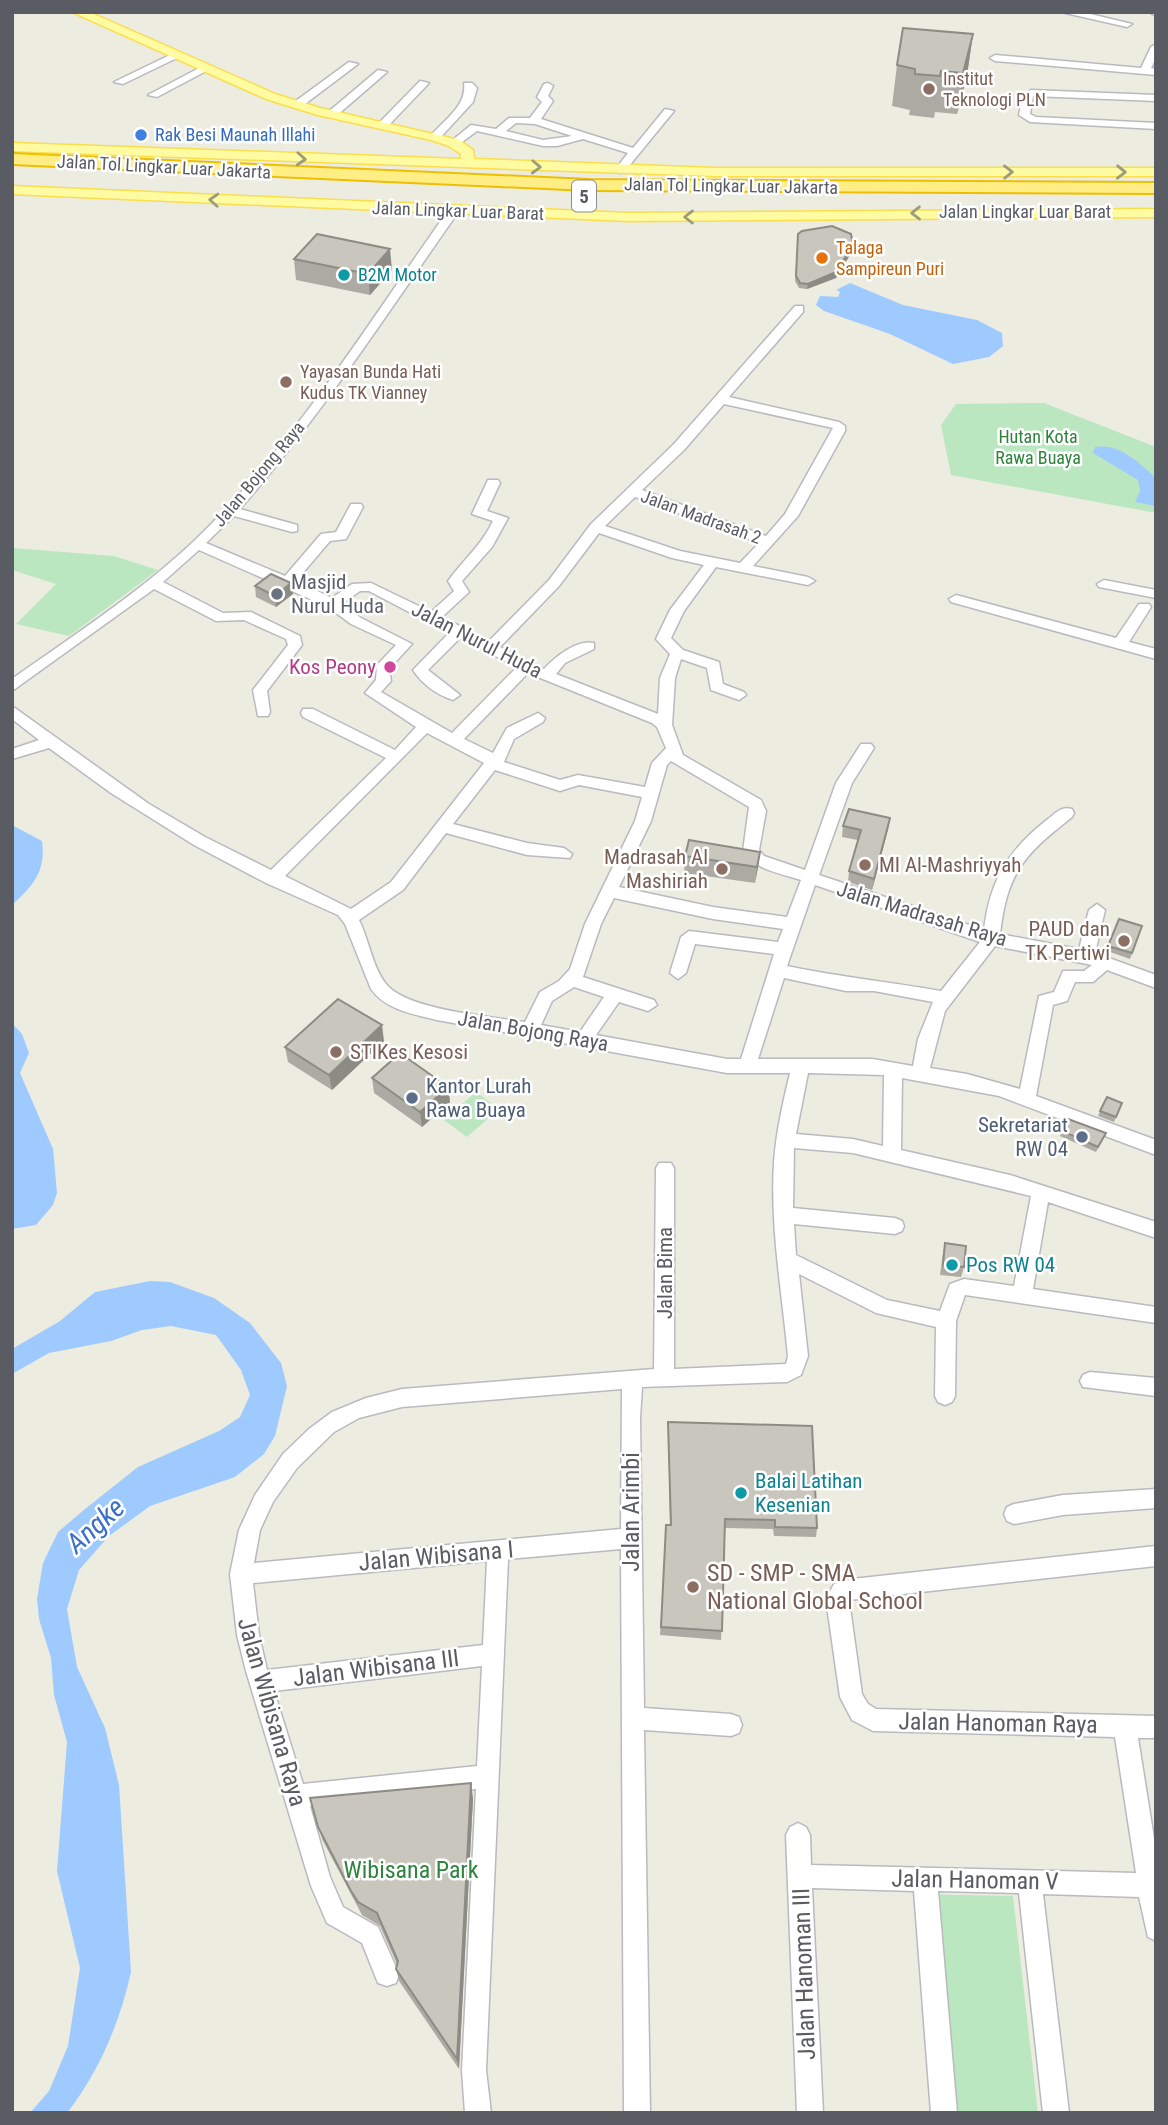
<svg xmlns="http://www.w3.org/2000/svg" width="1168" height="2125" viewBox="0 0 1168 2125" font-family="'Roboto Condensed',sans-serif">
<rect width="100%" height="100%" fill="#edece0"/>
<path fill="#bae7c0" d="M1044 403 1156 447V513L951 475 941 425 956 404Z
M12 548 114 556 158 570 69 636 16 624 56 584 12 570Z
M476 1092 499 1109 467 1137 444 1120Z
M913 1894 1013 1896 1038 2113H931Z"/>
<path fill="#9ecaff" d="M850 283 903 305 977 320 1002 333 1003 346 989 357 953 364 890 334 824 311 816 305 820 296 838 297 840 292 836 290Z
M1095 447C1120 443 1139 463 1156 478V506L1135 502 1140 491 1138 480 1093 453Z
M12 825 42 841C46 871 34 885 12 905Z
M12 1023 22 1034 29 1053 20 1073 53 1149 57 1193 53 1205 36 1225 12 1229Z
M150 1281 170 1282 214 1298 250 1323 281 1363 287 1386 275 1436 264 1454 235 1477 150 1506 109 1536 79 1570 67 1609 77 1667 105 1728 119 1785 131 1972C120 2022 99 2072 67 2113H30L49 2091 68 2046 80 1968 57 1871 67 1742 54 1695 51 1658 39 1619 37 1599 43 1563 58 1532 85 1509 138 1467 219 1431 240 1417 250 1395 241 1370 216 1335 171 1326 142 1330 111 1341 49 1353 12 1374V1349L60 1321 95 1292Z"/>
<g fill="none" stroke-linecap="round" stroke-linejoin="round">
<g stroke="#b8bac0" stroke-width="3">
<path id="minor" d="M1061 12H1082L1132 24 1127 27Z
M1150 12H1156V15L1152 14Z
M1156 44V58L1151 68 1156 69V75L995 61 990 58 995 55 1141 68 1151 47Z
M174 53 183 55 123 84 114 82Z
M349 62 358 64 301 107H293V103Z
M201 67 210 69 157 97 148 95Z
M378 70 387 72 335 117H327V113Z
M420 81 429 83 387 127H379V123Z
M464 83H472L477 88 473 102 439 139H431V135C447 118 467 104 464 83Z
M548 83 553 86 548 96 553 101 541 119 633 148 665 109 674 111 624 172 620 173 615 170 628 153 583 139 557 146H543L477 131 458 145 449 143 471 125 496 129 509 118H530L542 102 537 97 544 84ZM516 123 535 124 572 136 543 140 506 131Z
M1031 90 1156 95V101L1033 96 1030 114 1036 117 1156 123V129L1030 122 1019 115 1023 95Z
M449 209 459 211C388 312 321 416 240 509L297 525V531L292 532 234 516 206 543 285 576 321 534 336 532 351 504H361L363 507 346 539 330 541 296 581 332 598 352 584 371 583 431 612 454 591 448 581C463 560 482 545 493 521L472 514 488 480H498L500 483 487 511 508 518 492 547 462 581 469 592 442 617 489 641 549 580 591 524 674 444 795 306H803V312L729 397 839 422 845 426V431L798 516 753 566 808 577 815 581 808 585 716 567 684 611 671 638 683 650 719 662 723 684 744 692 746 695 739 700 711 690 707 668 681 659 675 678 672 725 683 755 761 800 766 811 759 850 764 856 805 870 836 783 861 744H871L874 748 852 783 819 875 984 930C990 880 1008 850 1048 819 1056 813 1061 806 1072 809L1074 813 1072 817C1024 855 1007 872 1000 934L1079 949 1089 910 1097 904 1105 910 1095 953 1156 975V988L1107 970 1093 982H1075L1067 1001 1053 1005 1036 1096 1156 1140V1155L999 1096 902 1078 901 1150 1010 1175 1156 1222V1238L1048 1202 1033 1289 1156 1307V1323L965 1295 956 1321 955 1396 952 1402 945 1405 938 1402 935 1396 936 1327 876 1313 799 1274 808 1356 801 1375 787 1382 642 1387 640 1418 644 1708 731 1714 739 1717 742 1725 739 1733 731 1736 644 1730 650 2113H624L621 1549 508 1559 486 2070 491 2113H465L462 2070 476 1789 310 1806 330 1877 343 1907 378 1927 399 1974 396 1983 387 1986 378 1983 362 1943 327 1923 311 1886 246 1671 237 1635 230 1574 239 1530 255 1495 283 1454 309 1429 332 1412 366 1398 402 1389 654 1369 656 1168 659 1163H671L674 1168V1369L786 1364 788 1356C782 1292 770 1227 774 1163 776 1132 783 1103 790 1073H727L437 1020C413 1014 386 1010 371 989L345 924 338 915 266 883 194 845 111 793 49 748 12 759V749L39 740 12 719V706L149 804 205 837 271 870 386 758 303 717 301 713 303 709H313L395 750 416 727 365 693 376 680 377 665 396 645 351 624 328 607 199 550 163 582 223 613 251 612 300 636 302 645 267 691 270 712 268 716H258L253 690 288 645 286 639 244 620 216 621 154 589 12 691V679C74 635 139 593 194 541 295 444 369 322 449 209ZM724 404 833 428 785 514 766 536 642 490 684 450ZM635 497 759 543 740 563 680 551 605 526ZM599 533 672 558 704 565 670 610 656 639 670 654 660 678 658 714 556 674 565 663 594 649V643C577 639 555 657 544 669L500 647 559 586ZM360 591H369L449 633 413 670C422 684 437 695 453 700L460 695 428 670 460 638 517 667 452 733 381 692 391 681 389 669 412 644 361 618 342 604ZM528 673 652 723 657 727 666 748 652 763 645 787 578 775 560 780 504 762 514 739 543 722 545 718 538 713 507 728 493 753 464 739ZM427 733 484 763 391 882 351 909 285 876ZM671 761 749 807 743 851C755 870 780 873 801 880L787 917 713 907 619 887 651 821 667 765ZM495 770 560 791 579 785 642 797 635 821 585 924 570 969 559 981 540 992 525 1022C493 1017 406 1010 386 984 372 966 369 940 359 920L403 890 446 833 527 855 570 858 572 854 564 848 527 843 453 824ZM815 885 980 942 941 991C890 982 838 977 787 966ZM614 898 713 919 783 929 778 942 689 931 681 937 670 973 678 979 686 973 695 944 774 954 741 1059H727L596 1035 619 1002 648 1011 657 1005 654 1000 583 977 601 924ZM995 946 1092 965 1084 971H1063L1054 992 1039 996 1020 1089 967 1074 930 1068 945 1011ZM784 978 846 991H874L933 1002 918 1039 913 1066 872 1059H758ZM574 987 604 997 580 1032 541 1025 552 1001ZM808 1073 884 1075 883 1146 853 1139 796 1134ZM794 1148 853 1153 1031 1196 1014 1286 964 1279 950 1284 940 1311 887 1300 796 1255 794 1224 895 1234 902 1231 904 1226 902 1221 895 1218 793 1208ZM622 1389 621 1529 254 1563 260 1530 273 1502 297 1468 334 1432 359 1418 402 1407ZM487 1561 483 1645 267 1670 259 1635 253 1583ZM482 1666 477 1766 303 1784 274 1691Z
M1104 580 1156 590V598L1099 587 1097 584Z
M956 595 1116 638 1139 604H1149L1151 607 1129 642 1156 649V659L951 602 949 599Z
M1090 1372 1156 1378V1396L1083 1387 1080 1381 1083 1375Z
M1156 1489V1508L1063 1515 1014 1524 1007 1521 1004 1514 1007 1507 1014 1504 1063 1495Z
M1156 1546V1566L849 1600 862 1694 868 1704 876 1709 1156 1716V1738H1138L1156 1851V1941L1148 1937 1139 1897 1043 1894 1069 2113H1043L1019 1893 938 1891 957 2113H931L914 1891 812 1888 823 2113H797L786 1835 790 1827 798 1823 806 1827 810 1835 811 1865 1136 1873 1115 1737 873 1731 852 1720 840 1697 826 1599 834 1584 852 1579Z"/>
</g>
<g stroke="#fade4c" stroke-width="3">
<path id="major" d="M72 12H89L275 94 320 108 459 140 473 150 474 159 715 168H1156V176H715L12 151V143L461 159V154L449 146 431 140 318 115 266 99Z
M12 186 628 213 1156 209V217L628 221 12 194Z"/>
</g>
<g stroke="#edbf00" stroke-width="4">
<path id="highway" d="M12 154 589 180 1156 183V193L589 190 12 164Z"/>
</g>
<use href="#minor" fill="#fff" fill-rule="evenodd"/>
<use href="#major" fill="#fffba3" fill-rule="evenodd"/>
<use href="#highway" fill="#ffee85" fill-rule="evenodd"/>
</g>
<path fill="#acaaa3" d="M973 34 967 75 957 114 935 112 934 118 909 115 910 110 892 106 897 65Z
M798 234 853 245V250L836 278 807 289 799 288 795 281Z
M294 259 392 270 370 295 296 280Z
M291 583 293 594 276 607 256 597 255 586Z
M890 818 888 829 872 890 848 882 849 871 858 840 842 837 843 826Z
M760 852 755 883 684 873 685 856Z
M1142 926 1130 959 1107 951 1108 946Z
M384 1041 332 1090 288 1062 285 1047Z
M372 1078 448 1087 450 1102 422 1127 374 1093Z
M1122 1103 1114 1122 1098 1116 1100 1111Z
M1062 1131 1106 1133 1096 1152 1060 1136Z
M945 1243 964 1267 961 1277 940 1275 943 1253Z
M668 1422 817 1528 816 1537 774 1536 773 1529 725 1528 721 1640 660 1635 666 1525H670Z
M473 1798 459 2069 399 1981 396 1969 397 1964 380 1926 362 1915 323 1841 318 1827Z"/>
<path fill="#8c8b84" d="M973 34 967 75 957 114 963 73Z
M853 245V250L836 278 807 289 808 284Z
M390 249 392 270 370 295 368 274Z
M291 583 293 594 276 607 275 596Z
M890 818 888 829 872 890 874 879Z
M760 852 758 868 755 883 757 867Z
M382 1025 384 1041 332 1090 329 1075Z
M448 1087 450 1102 422 1127 420 1112Z
M471 1783 473 1798 459 2069 457 2059Z"/>
<path fill="#c8c6bd" stroke="#8c8b84" stroke-width="2" d="M903 28 973 34 963 73 941 71 940 76 915 74V69L897 65Z
M832 226 851 234 853 245 836 272 808 284 800 283 796 276 798 234 802 231Z
M317 234 390 249 368 274 294 259Z
M271 574 291 583 275 596 255 586Z
M849 809 890 818 874 879 849 871 861 830 843 826Z
M689 840 760 852 757 867 685 856Z
M1119 919 1142 926 1132 953 1108 946Z
M338 999 382 1025 329 1075 285 1047Z
M400 1053 448 1087 420 1112 372 1078Z
M1107 1097 1122 1103 1116 1117 1100 1111Z
M1068 1119 1106 1133 1098 1147 1062 1131Z
M945 1243 966 1246 964 1267 943 1265Z
M668 1422 812 1426 817 1528 775 1527V1520L725 1519 722 1631 661 1627 666 1525H671Z
M471 1783 457 2059 396 1969 398 1961 377 1913 358 1902 351 1891 318 1827 310 1798Z"/>
<defs><path id="oneway-chevron" d="M-2-3.5L2.5 0L-2 3.5" fill="none" stroke-width="1.6" stroke-linecap="round" stroke-linejoin="round" transform="scale(1.75)"/></defs>
<g stroke="#9b9c7c">
<use href="#oneway-chevron" transform="translate(301 159) rotate(3)"/>
<use href="#oneway-chevron" transform="translate(536 167) rotate(2)"/>
<use href="#oneway-chevron" transform="translate(1008 172) rotate(-1)"/>
<use href="#oneway-chevron" transform="translate(1121 172) rotate(1)"/>
<use href="#oneway-chevron" transform="translate(214 200) rotate(-177)"/>
<use href="#oneway-chevron" transform="translate(916 213) rotate(179)"/>
<use href="#oneway-chevron" transform="translate(689 217) rotate(180)"/>
</g>
<g fill="#8d6e63" stroke="#fff" stroke-width="2.5">
<circle cx="929" cy="89" r="7"/>
<circle cx="286" cy="382" r="7"/>
<circle cx="865" cy="865" r="7"/>
<circle cx="722" cy="869" r="7"/>
<circle cx="1124" cy="941" r="7"/>
<circle cx="336" cy="1052" r="7"/>
<circle cx="693" cy="1587" r="7"/>
</g>
<circle fill="#3f7fe0" stroke="#fff" stroke-width="2.5" cx="141" cy="135" r="7"/>
<circle fill="#e8710a" stroke="#fff" stroke-width="2.5" cx="822" cy="258" r="7"/>
<g fill="#0f9aa8" stroke="#fff" stroke-width="2.5">
<circle cx="344" cy="275" r="7"/>
<circle cx="952" cy="1265" r="7"/>
<circle cx="741" cy="1493" r="7"/>
</g>
<circle fill="#6b7280" stroke="#fff" stroke-width="2.5" cx="277" cy="594" r="7"/>
<circle fill="#d1479c" stroke="#fff" stroke-width="2.5" cx="390" cy="667" r="7"/>
<g fill="#5c6f8a" stroke="#fff" stroke-width="2.5">
<circle cx="412" cy="1098" r="7"/>
<circle cx="1082" cy="1137" r="7"/>
</g>
<g text-anchor="middle" stroke-width="5" stroke-linejoin="round" paint-order="stroke">
<g font-size="18" fill="#785e54" stroke="#fff" text-anchor="start">
<text x="943" y="85">Institut<tspan x="943" dy="21">Teknologi PLN</tspan></text>
<text x="300" y="378">Yayasan Bunda Hati<tspan x="300" dy="21">Kudus TK Vianney</tspan></text>
</g>
<g font-size="18" fill="#366cbe" stroke="#fff" text-anchor="start">
<text x="155" y="141">Rak Besi Maunah Illahi</text>
</g>
<g font-size="18" fill="#595c62" stroke="#fff">
<text transform="translate(164 167) rotate(3)" y="6">Jalan Tol Lingkar Luar Jakarta</text>
<text transform="translate(731 186) rotate(1)" y="6">Jalan Tol Lingkar Luar Jakarta</text>
<text transform="translate(458 211) rotate(2)" y="6">Jalan Lingkar Luar Barat</text>
<text x="1025" y="218">Jalan Lingkar Luar Barat</text>
<text transform="translate(259 474) rotate(-50)" y="6">Jalan Bojong Raya</text>
<text transform="translate(701 517) rotate(20)" y="6">Jalan Madrasah 2</text>
</g>
<g font-size="18" fill="#c56008" stroke="#fff" text-anchor="start">
<text x="836" y="254">Talaga<tspan x="836" dy="21">Sampireun Puri</tspan></text>
</g>
<g font-size="18" fill="#0d838f" stroke="#fff" text-anchor="start">
<text x="358" y="281">B2M Motor</text>
</g>
<g font-size="18" fill="#2e843d" stroke="#fff">
<text x="1038" y="443">Hutan Kota<tspan x="1038" dy="21">Rawa Buaya</tspan></text>
</g>
<rect fill="#fff" stroke="#8b8d91" stroke-width="2" x="572" y="180.5" width="24" height="31" rx="5"/>
<g font-size="19" font-weight="bold" fill="#595c62">
<text x="584" y="203">5</text>
</g>
<g font-size="21" fill="#5b616d" stroke="#fff" text-anchor="start">
<text x="291" y="589">Masjid<tspan x="291" dy="24">Nurul Huda</tspan></text>
</g>
<g font-size="21" fill="#595c62" stroke="#fff">
<text transform="translate(477 640) rotate(27)" y="7">Jalan Nurul Huda</text>
<text transform="translate(922 914) rotate(17)" y="7">Jalan Madrasah Raya</text>
<text transform="translate(533 1031) rotate(10)" y="7">Jalan Bojong Raya</text>
<text transform="translate(665 1273) rotate(-90)" y="7">Jalan Bima</text>
</g>
<g font-size="21" fill="#b23c85" stroke="#fff" text-anchor="end">
<text x="376" y="674">Kos Peony</text>
</g>
<g font-size="21" fill="#785e54" stroke="#fff" text-anchor="end">
<text x="708" y="864">Madrasah Al<tspan x="708" dy="24">Mashiriah</tspan></text>
<text x="879" y="872" text-anchor="start">MI Al-Mashriyyah</text>
<text x="1110" y="936">PAUD dan<tspan x="1110" dy="24">TK Pertiwi</tspan></text>
<text x="350" y="1059" text-anchor="start">STIKes Kesosi</text>
</g>
<g font-size="21" fill="#4e5e75" stroke="#fff" text-anchor="start">
<text x="426" y="1093">Kantor Lurah<tspan x="426" dy="24">Rawa Buaya</tspan></text>
<text x="1068" y="1132" text-anchor="end">Sekretariat<tspan x="1068" dy="24">RW 04</tspan></text>
</g>
<g font-size="21" fill="#0d838f" stroke="#fff" text-anchor="start">
<text x="966" y="1272">Pos RW 04</text>
<text x="755" y="1488">Balai Latihan<tspan x="755" dy="24">Kesenian</tspan></text>
</g>
<g font-size="24" fill="#595c62" stroke="#fff">
<text transform="translate(631 1512) rotate(-90)" y="8">Jalan Arimbi</text>
<text transform="translate(436 1556) rotate(-5)" y="8">Jalan Wibisana I</text>
<text transform="translate(376 1668) rotate(-7)" y="8">Jalan Wibisana III</text>
<text transform="translate(272 1712) rotate(74)" y="8">Jalan Wibisana Raya</text>
<text transform="translate(998 1723) rotate(1)" y="8">Jalan Hanoman Raya</text>
<text transform="translate(975 1880) rotate(1)" y="8">Jalan Hanoman V</text>
<text transform="translate(804 1974) rotate(-92)" y="8">Jalan Hanoman III</text>
</g>
<g font-size="24" fill="#785e54" stroke="#fff" text-anchor="start">
<text x="707" y="1581">SD - SMP - SMA<tspan x="707" dy="28">National Global School</tspan></text>
</g>
<g font-size="24" fill="#2e843d" stroke="#fff">
<text x="411" y="1878">Wibisana Park</text>
</g>
<g font-size="28" font-style="italic" fill="#3a6fca" stroke="#fff">
<text transform="translate(95 1525) rotate(-42)" y="10">Angke</text>
</g>
</g>
<rect width="1168" height="2125" fill="none" stroke="#595c62" stroke-width="28"/>
</svg>
